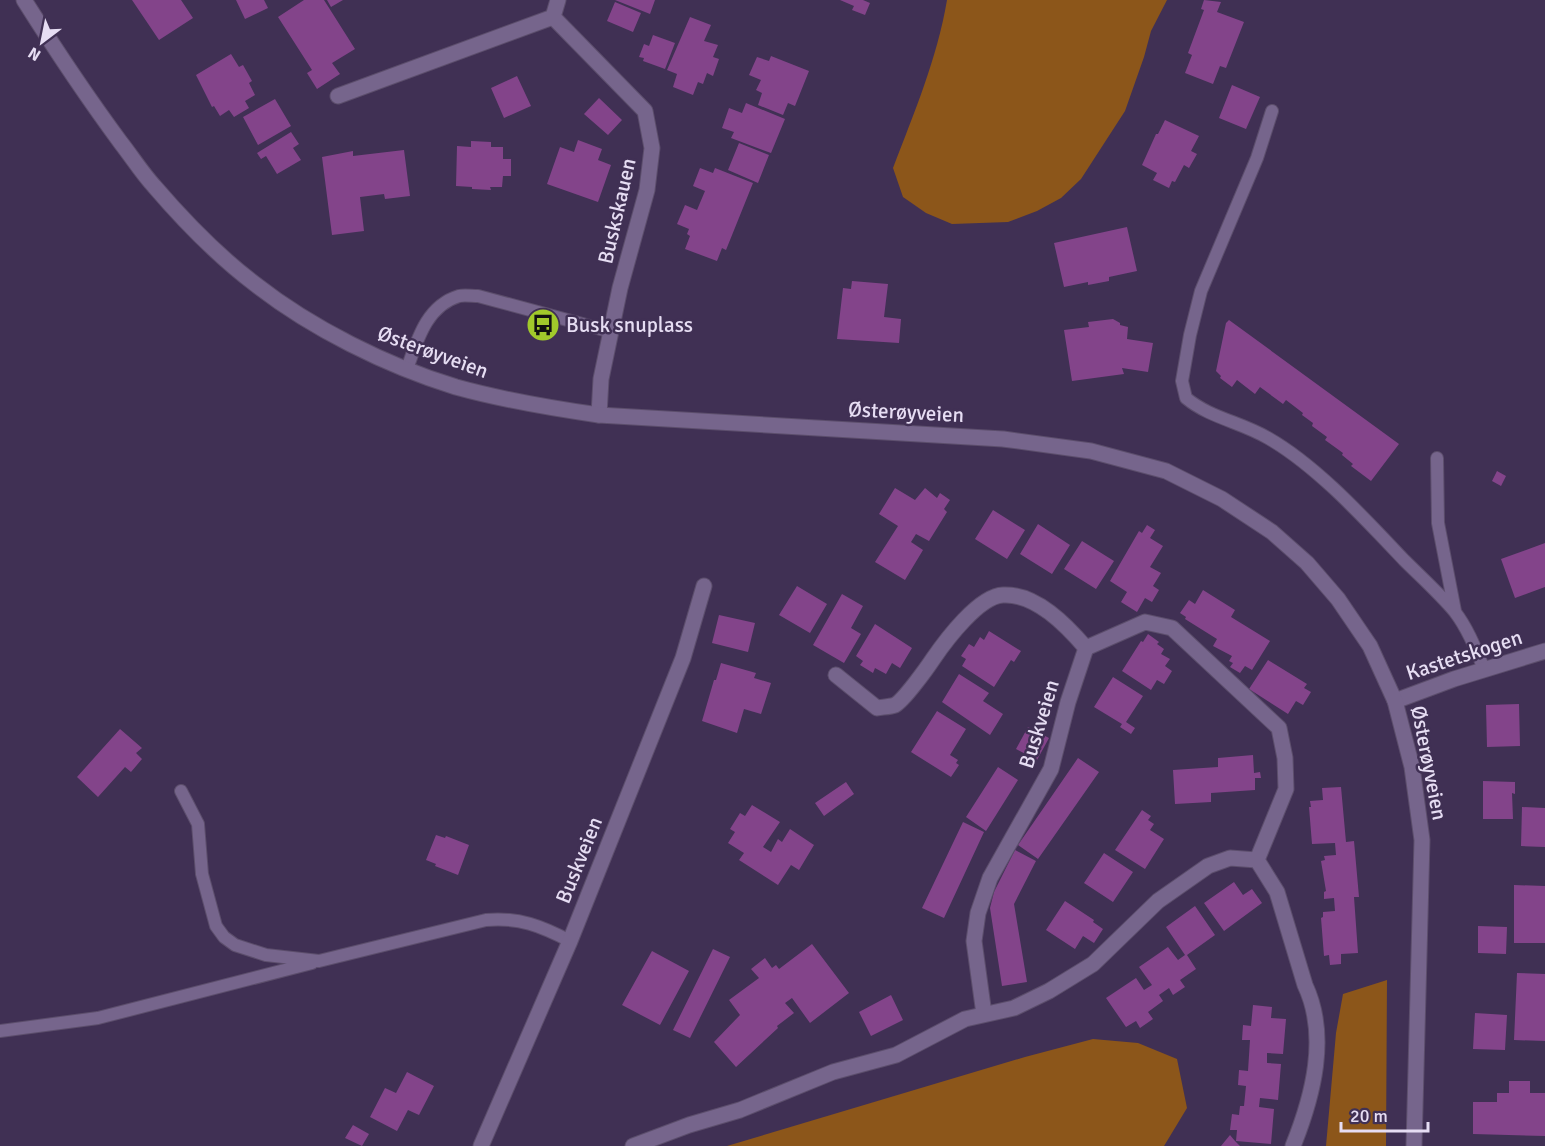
<svg xmlns="http://www.w3.org/2000/svg" width="1545" height="1146" viewBox="0 0 1545 1146" font-family="Signika,sans-serif">
<rect width="100%" height="100%" fill="#403054"/>
<path fill="#8c561a" d="M947 0H1167L1151 31 1144 57 1125 111 1081 179 1061 198 1037 211 1008 222 952 224 926 213 903 197 893 168C914 113 937 59 947 0Z
M1387 980 1386 1146H1326L1336 1033 1343 994Z
M1093 1039 1138 1043 1177 1059 1187 1108 1164 1146H727L1025 1057Z"/>
<path fill="#83448a" d="M132 0H181L193 18 159 40Z
M236 0H264L268 8 245 19Z
M304 0H324L355 49 332 63 340 74 317 89 307 73 312 70 278 17Z
M327 0H343L331 7Z
M615 0H655L650 14Z
M840 0H863L870 3 865 15 852 10 854 6Z
M1204 0 1221 2 1217 12 1244 22 1226 68 1220 66 1213 84 1185 73 1192 55 1188 53 1204 10 1201 9Z
M615 2 641 13 633 32 607 21Z
M690 17 711 25 704 41 718 45 713 57 719 59 713 76 707 73 703 84 698 82 693 95 673 87 677 74 667 70Z
M653 35 675 43 665 69 643 61 644 58 639 57 644 44 649 46Z
M231 54 239 67 243 65 252 81 249 83 255 95 245 101 249 108 234 117 229 110 220 116 214 106 212 107 196 75Z
M771 56 809 71 795 106 788 103 783 115 758 105 762 93 756 90 761 80 749 75 757 57 769 61Z
M517 76 531 106 504 118 491 88Z
M1232 85 1260 97 1246 129 1219 118Z
M599 98 622 120 608 135 584 114Z
M275 99 291 126 258 145 243 117Z
M746 103 785 119 771 153 731 138 734 132 722 128 729 108 742 113Z
M1165 120 1199 136 1191 151 1197 154 1189 168 1184 165 1175 182 1172 181 1169 188 1153 180 1157 173 1142 165 1156 134H1158Z
M291 132 299 144 293 148 301 160 277 174 266 156 261 159 257 153Z
M578 140 602 149 598 160 611 165 598 202 547 184 560 147 574 152Z
M471 141 491 142V147H503V159H511V176H503L502 187H490L491 190 472 189V187L456 186 457 146 471 147Z
M739 143 769 155 758 183 728 170Z
M404 150 410 196 385 199 384 194 360 197 364 231 332 235 322 157 353 151V156Z
M700 168 713 173 715 168 753 183 726 250 722 248 717 261 685 249 690 236 687 234 689 229 677 224 685 205 697 210 705 191 693 186Z
M1127 227 1137 271 1109 277V281L1088 285V282L1064 287 1054 243Z
M852 281 888 284 884 317 901 319 899 343 837 339 843 288 851 289Z
M1113 319 1120 323V325L1128 327 1127 339 1153 343 1148 372 1122 368 1124 374 1072 381 1064 330 1089 327 1088 322Z
M1229 320 1399 444 1371 481 1351 466 1353 464 1342 455 1343 453 1325 440 1327 437 1312 426 1313 423 1302 415 1303 413 1286 400 1283 404 1260 387 1255 394 1237 380 1232 387 1220 378 1221 376 1216 371 1226 323Z
M1497 471 1506 476 1501 486 1492 481Z
M895 488 915 500 925 488 937 498 940 493 950 500 944 509 947 512 929 541 916 534 911 542 923 550 905 580 875 562 898 526 879 514Z
M993 510 1025 530 1007 559 975 539Z
M1038 524 1070 545 1052 574 1020 554Z
M1147 525 1155 530 1150 538 1163 546 1150 567 1161 573 1153 586 1159 590 1152 602 1145 598 1137 612 1121 602 1127 592 1110 581 1139 531 1142 533Z
M1082 541 1114 561 1096 589 1064 569Z
M1545 543V587L1515 598 1501 559Z
M797 586 827 604 810 633 779 615Z
M1203 590 1235 610 1231 617 1270 641 1252 670 1245 666 1240 673 1230 667 1233 663 1229 661 1232 656 1213 646 1217 639 1185 619 1186 617 1180 613 1189 600 1195 604Z
M842 594 863 606 851 628 861 634 844 663 813 645Z
M719 615 755 623 748 652 712 643Z
M875 624 912 648 900 668 892 663 886 674 875 668 873 673 860 665 863 661 856 656Z
M989 631 1021 651 1014 662 1011 660 994 687 962 666 966 659 961 656 969 644 974 647 980 637 984 640Z
M1148 634 1159 642 1157 644 1164 649 1161 654 1170 659 1165 666 1172 671 1164 684 1157 680 1151 690 1122 671 1141 641 1143 642Z
M1268 660 1307 684 1304 688 1311 692 1303 705 1296 701 1288 714 1249 689Z
M721 663 756 673 754 678 771 683 761 714 744 709 737 733 702 721 714 680H716Z
M959 674 989 693 983 701 1003 714 990 735 942 702Z
M1113 677 1143 696 1126 722 1135 728 1131 734 1120 727 1122 724 1094 707Z
M1519 704 1520 746 1487 747 1486 705Z
M937 711 966 729 950 755 958 760 956 763 959 765 951 777 911 752Z
M1028 727 1049 738 1037 760 1016 749Z
M120 729 142 748 136 753 142 759 131 772 125 767 98 797 77 777Z
M1253 755 1254 773 1260 772 1261 778H1255V790L1211 793V802L1175 804 1173 770 1218 767V758Z
M1078 758 1099 772 1038 859 1018 845Z
M998 767 1018 780 986 831 966 817Z
M1483 781 1515 782V794L1512 793 1513 819H1483Z
M846 782 854 794 824 816 815 803Z
M1341 787 1346 842 1354 841 1359 897H1354L1358 953 1341 954V964L1330 965 1329 955 1324 956 1321 918 1323 917V912L1335 911 1334 898 1324 899V892L1326 891 1321 861 1325 860 1324 856 1336 855 1335 843 1312 844 1309 807H1311L1310 801 1323 800 1322 788Z
M752 805 780 822 763 847 771 852 778 839 782 842 790 829 814 845 799 870 791 865 778 885 739 860 744 853 728 843 735 832 730 829 740 813 745 816Z
M1522 807 1545 808V847L1521 846Z
M1142 810 1151 816 1148 820 1154 824 1150 830 1164 839 1145 869 1115 850Z
M963 822 984 832 944 918 922 908Z
M436 835 445 838 446 836 469 845 458 875 435 866 436 864 426 860Z
M1015 850 1036 861 1014 904 1027 982 1002 986 990 908 994 892Z
M1104 853 1133 872 1113 902 1084 883Z
M1234 882 1243 895 1252 889 1262 903 1224 931 1204 903Z
M1514 885 1545 886V943H1514Z
M1065 901 1094 920 1093 922 1103 929 1094 943 1083 936 1075 949 1046 930Z
M1195 906 1215 935 1187 955 1196 969 1180 980 1185 987 1173 995 1169 988 1159 995 1163 1001 1148 1012 1153 1019 1140 1028 1136 1021 1126 1027 1106 998 1136 978 1144 990 1152 985 1139 967 1168 947 1178 960 1185 955 1166 927Z
M1478 926 1507 927 1506 954 1478 953Z
M812 944 849 993 810 1023 792 998 785 1003 794 1013 777 1026 778 1028 736 1067 714 1042 740 1015 729 1000 759 978 751 969 765 958 772 968 776 965 779 969Z
M713 949 730 957 690 1038 673 1030Z
M652 951 689 971 660 1025 622 1005Z
M1517 973 1545 974V1041L1514 1040Z
M891 995 903 1020 871 1036 859 1012Z
M1253 1005 1272 1007 1271 1018 1286 1019 1283 1054 1267 1053V1063L1281 1064 1278 1100 1260 1098 1259 1107 1274 1109 1271 1144 1236 1141 1237 1130H1230L1232 1114 1239 1115 1240 1106H1244L1246 1086 1238 1085 1239 1070 1248 1071 1250 1040H1242L1243 1025 1251 1026Z
M1475 1013 1507 1015 1505 1050 1473 1049Z
M407 1072 434 1086 419 1115 408 1110 397 1131 370 1117 385 1088 396 1093Z
M1509 1081H1530V1093H1545V1136L1473 1134V1102H1497V1093H1509Z
M353 1125 369 1134 362 1146 345 1138Z
M1230 1135 1235 1141 1240 1146H1221Z"/>
<g fill="none" stroke-linecap="round" stroke-linejoin="round">
<g stroke="#5c4e6c" stroke-width="14">
<path id="lane" d="M1272 111 1257 158 1201 291 1190 335 1182 381 1186 398C1210 418 1241 422 1268 438 1317 466 1365 519 1404 560 1421 577 1440 594 1455 612 1468 629 1476 650 1484 669
M407 369C417 341 426 306 459 296 464 295 472 296 478 296L612 332
M1437 458 1438 523 1455 611
M181 791 198 824 202 874 216 926 224 937 235 945 266 955 319 961 486 920C519 917 541 926 570 941
M0 1031 98 1018 312 963"/>
</g>
<g stroke="#5c4e6c" stroke-width="17">
<path id="street" d="M558 0 553 17 645 111 652 148 647 190 620 288 601 379 599 415
M338 96 553 17
M836 675 877 708C882 707 890 707 895 705 904 700 927 668 933 659 946 640 979 596 1003 595 1036 593 1067 626 1086 648
M1395 701 1454 679 1545 651
M1257 860 1277 892 1305 985C1329 1036 1313 1096 1293 1146
M984 1014 974 941 978 913 990 878 1051 769 1068 702 1086 648 1145 622 1172 628 1279 728 1285 758 1286 789 1257 860
M481 1146 570 941 683 658 704 586
M633 1146 689 1125 740 1110 833 1072 896 1055 965 1019 1014 1008 1049 991 1093 964 1158 901 1208 866 1230 858 1257 860"/>
</g>
<g stroke="#5c4e6c" stroke-width="17">
<path id="secondary" d="M24 0C55 49 87 97 121 143 132 157 142 173 154 186 184 221 218 256 255 284 311 328 387 366 456 387 503 400 550 408 599 415L1003 439 1091 451 1166 471 1222 499 1272 532 1307 563 1338 599 1370 646 1395 701 1412 767 1422 840 1414 1146"/>
</g>
<use href="#lane" stroke="#76658c" stroke-width="12"/>
<use href="#street" stroke="#76658c" stroke-width="15"/>
<use href="#secondary" stroke="#76658c" stroke-width="15"/>
</g>
<defs>
<g id="bus-disc" transform="scale(1.725)"><circle r="9.5" fill="#a1c92b" stroke="#403054"/><path d="M-5-6H5V4H4V6H2V4H-2V6H-4V4H-5ZM-3.5-4V0h7V-4ZM-3.5 1.2v1.5H-2V1.2ZM2 1.2v1.5H3.5V1.2Z" fill="#111"/></g>
</defs>
<g fill-rule="evenodd">
<use href="#bus-disc" x="543" y="325"/>
</g>
<g text-anchor="middle" stroke-width="5" stroke-linejoin="round" paint-order="stroke">
<g font-size="21" fill="#e6ddf3" stroke="#403054">
<text transform="translate(617 211) rotate(-77)" y="7">Buskskauen</text>
<text transform="translate(433 352) rotate(20)" y="7">Østerøyveien</text>
<text transform="translate(906 412) rotate(3)" y="7">Østerøyveien</text>
<text transform="translate(1464 655) rotate(-18)" y="7">Kastetskogen</text>
<text transform="translate(1039 724) rotate(-73)" y="7">Buskveien</text>
<text transform="translate(1429 763) rotate(79)" y="7">Østerøyveien</text>
<text transform="translate(579 860) rotate(-68)" y="7">Buskveien</text>
</g>
<g font-size="21" fill="#e6ddf3" stroke="#403054" text-anchor="start">
<text x="566" y="332">Busk snuplass</text>
</g>
</g>
<g transform="translate(42 42) rotate(212)" stroke="#403054" stroke-width="4.5" paint-order="stroke">
<path d="M0-4.5L10 22L0 15L-10 22Z" fill="#e6ddf3"/>
<text y="-9" font-size="16" font-weight="bold" text-anchor="middle" fill="#e6ddf3">N</text>
</g>
<path d="M1341 1122v9h87v-9" fill="none" stroke="#e6ddf3" stroke-width="3"/>
<text x="1350" y="1122" font-size="18" fill="#e6ddf3" stroke="#403054" stroke-width="4.5" paint-order="stroke">20 m</text>
</svg>
